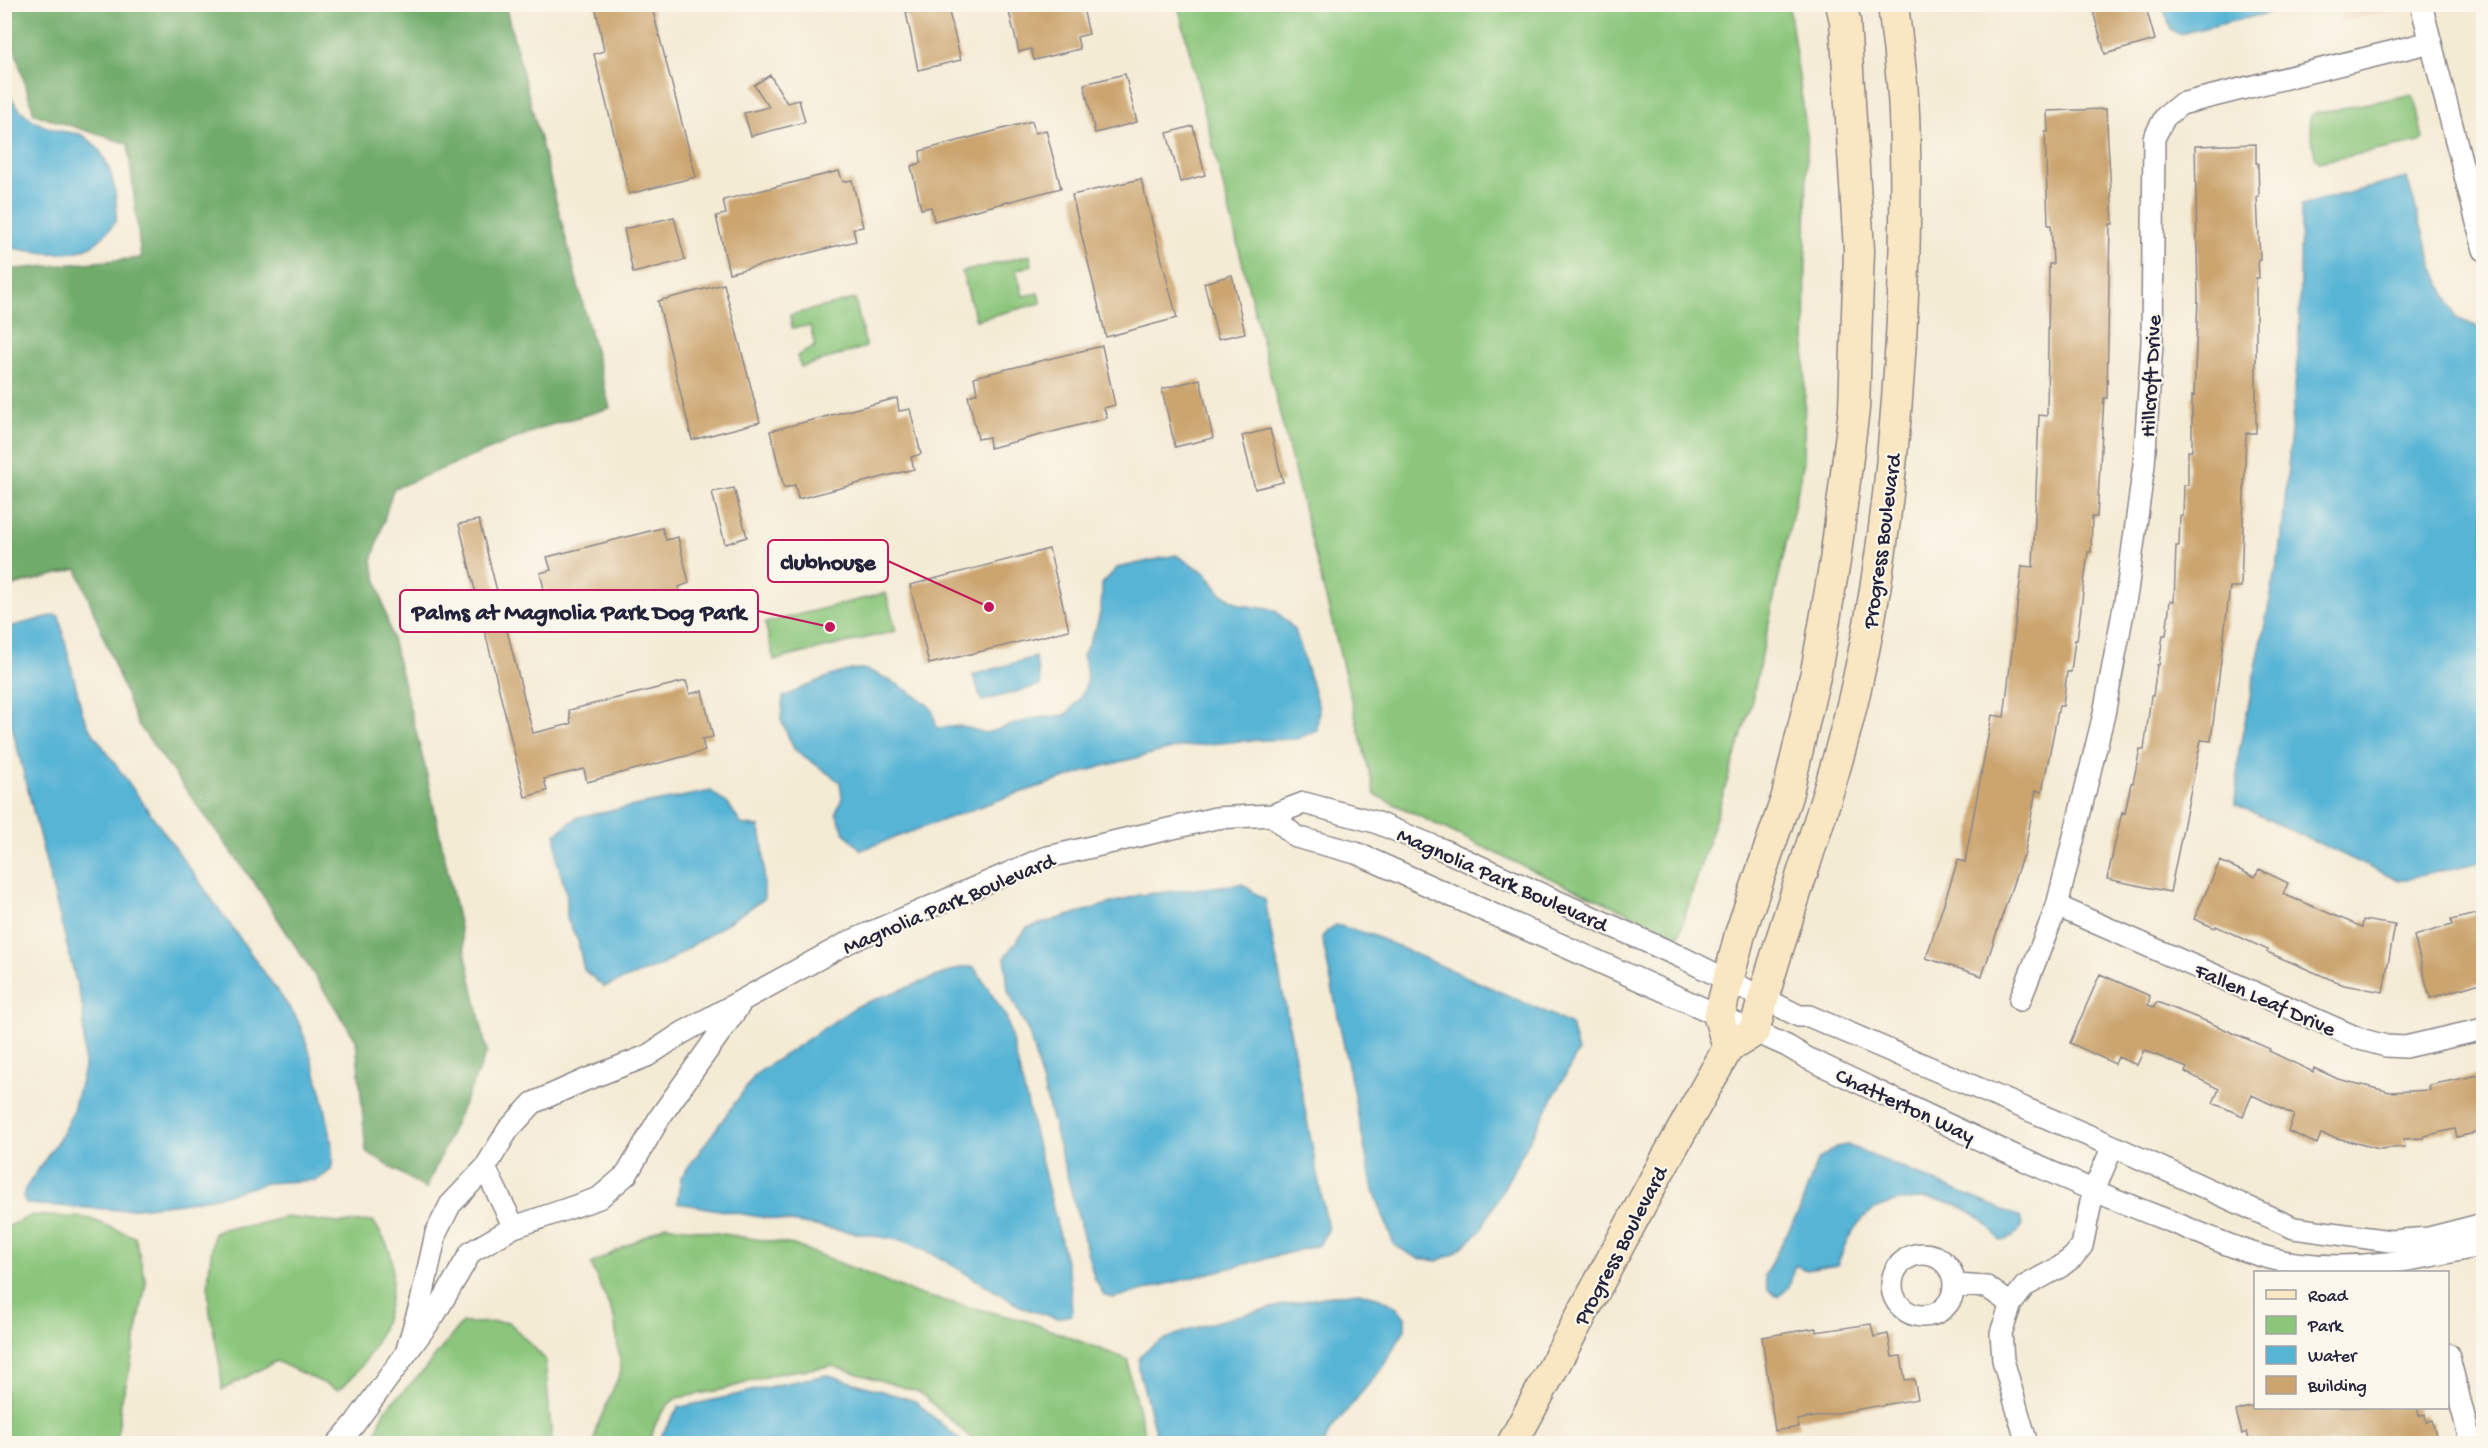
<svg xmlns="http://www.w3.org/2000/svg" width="2488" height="1448" viewBox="0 0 2488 1448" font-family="'Gochi Hand',sans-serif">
<rect width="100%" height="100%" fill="#fbf7ec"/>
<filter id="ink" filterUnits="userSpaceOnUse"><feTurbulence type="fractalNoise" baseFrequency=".0167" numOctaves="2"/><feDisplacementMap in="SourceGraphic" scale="12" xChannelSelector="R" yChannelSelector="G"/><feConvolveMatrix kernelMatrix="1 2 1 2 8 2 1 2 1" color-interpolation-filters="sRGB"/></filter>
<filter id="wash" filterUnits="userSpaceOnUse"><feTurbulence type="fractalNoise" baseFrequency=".008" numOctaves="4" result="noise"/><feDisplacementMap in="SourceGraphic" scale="24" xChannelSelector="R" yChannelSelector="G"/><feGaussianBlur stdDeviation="1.35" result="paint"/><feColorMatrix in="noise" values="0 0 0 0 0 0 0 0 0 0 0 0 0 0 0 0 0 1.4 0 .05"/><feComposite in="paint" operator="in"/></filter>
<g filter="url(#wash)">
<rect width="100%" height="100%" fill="#f4ebd5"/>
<path fill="#efd6bb" d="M2341 5H2391L2393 11 2342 21Z"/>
<path fill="#8bc67b" stroke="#56745b" stroke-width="1.5" d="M1178 5H1789L1807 135 1804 461 1751 705 1679 935 1525 867 1375 795Z
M2409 95 2414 97 2423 139 2420 142 2319 162 2315 157 2309 117 2313 114Z
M1030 255 1032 265 1016 270 1023 296 1038 293 1041 303 976 320 962 272Z
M855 299 866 347 801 367 797 356 815 346 810 326 792 328 790 315Z
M886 593 896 631 774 660 765 623Z
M32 1215 88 1218 135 1237 146 1283 129 1373 121 1402 117 1443H5V1228Z
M286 1217 339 1223 373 1221C381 1234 391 1248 392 1263 395 1310 375 1361 338 1390L276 1361 222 1390C222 1363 214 1338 210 1312 206 1286 210 1259 214 1233L221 1229 250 1226Z
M666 1225 794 1245 921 1295 1027 1321 1129 1360V1373L1147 1443H974L970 1437 919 1392 832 1366 779 1373 725 1389 677 1398C663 1405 651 1429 651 1443H594L596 1429 621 1371 614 1317 591 1264Z
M509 1322 545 1359 552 1443H373L384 1411 424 1370 462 1323Z"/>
<path fill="#70ab6b" stroke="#496653" stroke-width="1.5" d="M5 4 505 5 610 408 544 427 393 489 372 561 425 767 487 1052 426 1189 366 1152 356 1040 258 888 137 723 77 569 5 588V270L141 258 128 144 34 114 5 17Z"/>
<path fill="#56b4d5" stroke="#3c6b88" stroke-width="1.5" d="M2162 5V4L2303 5 2179 34 2171 29Z
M5 87C16 111 34 125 60 131 67 133 76 132 82 135 111 152 118 191 116 221 109 230 100 242 89 247 62 259 32 251 5 247Z
M2407 178 2432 264 2456 318 2483 329 2484 861 2399 881 2235 804 2239 751 2281 546 2299 342 2301 205Z
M1176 555 1206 573 1219 592 1241 605 1275 610 1295 630 1319 708 1317 730 1297 739 1240 741 1179 747 1100 767 1004 798 861 850 844 832 836 813 842 798 840 782 794 749 781 720 783 697C801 689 842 668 861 669 875 670 924 698 932 710 934 715 935 723 937 728L961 726 986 733 1035 718 1066 715C1086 693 1091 684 1083 655 1097 628 1103 614 1102 584L1117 568Z
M55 615 59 616 82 712 88 726 296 1017C309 1044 339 1142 331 1170L317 1180 266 1183 221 1196 181 1203 119 1210 26 1204 23 1197 25 1189 61 1136 72 1114 84 1068V1038L83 1009 5 699V628Z
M1035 657 1041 685 982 701 973 675Z
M711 791 729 805 741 824 759 827C766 851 763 875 764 899L662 965 604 987 584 970 578 941 567 919V895L557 861 556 834 578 817Z
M1242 884 1265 900 1328 1230 1319 1245 1113 1298 1104 1295 1094 1277 1029 1033 1008 991 1005 956 1027 928 1139 895Z
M1336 925 1372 935 1550 1014 1571 1025 1578 1052 1480 1231 1454 1254 1437 1261 1417 1258 1394 1245 1372 1185 1322 937 1328 930Z
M962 967H974L1006 1016 1070 1278 1072 1315 1056 1318 1023 1308 937 1256 904 1241 677 1203 681 1177 756 1074 857 1006Z
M1847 1145 2020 1217C2026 1231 2014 1239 2000 1241 1979 1209 1945 1195 1908 1200 1896 1201 1882 1204 1872 1211 1853 1224 1845 1245 1837 1265L1807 1270 1795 1265C1788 1280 1796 1285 1778 1296L1767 1289 1765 1275 1800 1209 1817 1161 1836 1147Z
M1359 1292 1380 1298 1395 1306 1405 1317V1329L1382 1368 1329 1432 1325 1443H1158L1139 1370C1138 1364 1138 1358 1143 1353 1169 1326 1318 1296 1359 1292Z
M828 1375 915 1401 963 1443H661L662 1434 679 1407C729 1398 778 1383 828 1375Z"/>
<g id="blocks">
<path fill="#cba46e" d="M595 4H651L696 177 629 194 594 54 604 51Z
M936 4H947L961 60 918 70 906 12Z
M1007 4H1082L1089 34 1077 37 1080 49 1034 60 1031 49 1019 52Z
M2091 4H2145L2155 40 2105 54Z
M1125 74 1137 122 1095 133 1084 84Z
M770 75 787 103 799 100 805 122 751 136 744 113 769 107 754 85Z
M2106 109 2113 224H2110L2107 398H2104L2097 517H2092L2091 552H2088L2077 640H2075L2071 672H2067L2063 706H2059L2042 792 2036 790 2024 857H2022L1982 976 1926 958 1958 860 1965 862 1992 715 2004 717 2022 566 2033 567 2039 415 2047 416 2049 264H2053L2051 225H2048L2045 132H2048L2047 111Z
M1032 121 1035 133 1046 130 1061 188 934 221 931 207 921 209 911 166 921 163 920 151Z
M1193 126 1205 175 1180 182 1167 133Z
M2256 144V163H2258L2259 197H2257L2260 260H2258L2259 278H2256V433H2246L2241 587H2230L2211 741 2201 740 2170 892 2107 879 2122 812 2125 813 2131 783H2133L2140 749 2144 750 2151 696H2153L2157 665H2159L2163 635H2166L2170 601H2174L2176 546H2179L2180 516H2183L2184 485H2188V451H2192V395L2194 396 2198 298 2195 146Z
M839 171 843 182 852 180 863 227 853 229 856 241 729 273 716 216 726 214 723 200Z
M1141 179 1177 318 1106 337 1072 195Z
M674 217 685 260 633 273 624 229Z
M1232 275 1245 333 1218 339 1204 283Z
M724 284 760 422 692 440 658 301Z
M1102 346 1115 405 1104 408 1107 418 990 448 989 437 978 439 968 396 977 393 974 377Z
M1200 379 1213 438 1175 447 1162 389Z
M897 398 899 411 910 409 921 454 911 457 914 469 798 499 795 485 784 488 770 431Z
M1270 429 1283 482 1255 489 1242 436Z
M734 488 747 537 725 544 712 492Z
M479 520 533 733 571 724 569 710 686 681 690 694 702 691 713 737 702 739 705 751 587 782 584 769 544 779 547 791 525 797 459 524Z
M662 528 666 540 678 537 689 583 679 587 681 598 565 628 561 615 551 617 540 573 551 570 547 557Z
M1049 549 1069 630 929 664 910 585Z
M2220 861 2255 877 2259 869 2288 883 2283 894 2362 927 2363 920 2395 925 2383 992 2344 985 2267 952 2268 950 2216 926 2215 928 2194 919Z
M2484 912V982L2430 998 2414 936 2452 925 2451 920Z
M2100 974 2150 996 2148 1005 2154 1007 2157 1002 2208 1022 2270 1049 2269 1051 2313 1072 2314 1068 2338 1079 2390 1092 2430 1090 2429 1085 2484 1074V1131L2457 1137 2455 1129 2424 1136V1138L2404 1139 2405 1147 2379 1149 2321 1134 2317 1144 2288 1131 2294 1115 2252 1095 2243 1116 2213 1103 2219 1089 2185 1072 2187 1068 2144 1050 2137 1065 2118 1057 2115 1064 2070 1043Z
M1871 1324 1874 1337 1888 1334 1892 1357 1901 1356 1905 1380 1914 1379 1918 1399 1797 1420 1799 1427 1775 1431 1762 1337 1816 1328V1332Z
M2249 1407H2417L2419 1416 2425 1414 2426 1422 2432 1420 2438 1443H2256L2254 1438 2249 1440 2247 1432 2242 1434 2236 1411Z"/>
</g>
</g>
<g filter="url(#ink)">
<use href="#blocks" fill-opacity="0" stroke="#8b8688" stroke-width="1.5"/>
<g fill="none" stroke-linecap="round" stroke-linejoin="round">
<g stroke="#8b8688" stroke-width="24">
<path id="minor" d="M2421 4 2484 250
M1272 815 1296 837 1356 853 1787 1046 1807 1058C1926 1114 2044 1173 2167 1220 2209 1236 2250 1257 2295 1263 2362 1272 2419 1259 2484 1245
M2057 906 2360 1039 2386 1046 2405 1047 2484 1029
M2020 1000 2057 906 2104 714 2127 591 2144 465 2152 343 2154 138 2165 117 2181 104 2431 42
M485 1168 514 1227
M1892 1285a31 31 0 1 1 62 0a31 31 0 1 1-62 0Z
M1955 1285 1987 1287 2011 1304
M406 1353 421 1302 436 1233 450 1205 485 1168 508 1130 533 1103 585 1080 647 1056 682 1033 849 942 1044 858 1216 818 1272 815 1304 803 1375 822 1441 849 1683 958 1799 1016H1809L2113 1146 2294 1228 2390 1241 2429 1238 2484 1224
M2448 1354 2471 1444
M337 1444 353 1426 435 1314 471 1252 514 1227 599 1198 627 1174 660 1117 739 1006
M2027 1444 2003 1360 2001 1333 2011 1304 2025 1286 2060 1267 2073 1257 2082 1246 2093 1192 2113 1146"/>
</g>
<g stroke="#8b8688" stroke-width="33">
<path id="secondary" d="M1728 1048 1719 1017 1740 934 1787 796 1816 672 1835 561 1854 409 1859 250 1845 21 1841 4
M1512 1444 1657 1175 1728 1048 1754 1032C1785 913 1832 799 1858 679 1884 561 1896 440 1902 319 1905 251 1907 183 1904 114 1903 78 1897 41 1893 4"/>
</g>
<use href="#minor" stroke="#fff" stroke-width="21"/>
<use href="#secondary" stroke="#f9e7c3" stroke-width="30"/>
</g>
</g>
<g text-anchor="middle" stroke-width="4.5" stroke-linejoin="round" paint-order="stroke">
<g font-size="22" fill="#22223b" stroke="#fbf7ec">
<text transform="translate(2149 376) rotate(-87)" y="8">Hillcroft Drive</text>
<text transform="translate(1880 541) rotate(-82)" y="8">Progress Boulevard</text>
<text transform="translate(1503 878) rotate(24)" y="8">Magnolia Park Boulevard</text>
<text transform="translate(948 902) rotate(-23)" y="8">Magnolia Park Boulevard</text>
<text transform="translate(2266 998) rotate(24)" y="8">Fallen Leaf Drive</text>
<text transform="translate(1906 1104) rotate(25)" y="8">Chatterton Way</text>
<text transform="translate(1619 1245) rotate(-62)" y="8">Progress Boulevard</text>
</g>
</g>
<path fill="none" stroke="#c2185b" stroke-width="2" d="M989 607L888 561M830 627L758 611"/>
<g fill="#c2185b" stroke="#fbf7ec" stroke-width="2">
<circle cx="989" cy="607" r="6"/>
<circle cx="830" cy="627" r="6"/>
</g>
<g fill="#fbf7ec" stroke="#c2185b" stroke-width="2">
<rect x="768" y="540" width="120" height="42" rx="6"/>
<rect x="400" y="590" width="358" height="42" rx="6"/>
</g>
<g font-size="24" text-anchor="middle" font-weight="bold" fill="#22223b">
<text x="828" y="569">clubhouse</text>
<text x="579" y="619">Palms at Magnolia Park Dog Park</text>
</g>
<rect width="2488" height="1448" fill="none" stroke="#fbf7ec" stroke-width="24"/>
<rect x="2254" y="1271" width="195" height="138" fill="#fbf7ec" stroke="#a4a2a5" stroke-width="1.5"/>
<rect x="2266" y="1290" width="30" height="9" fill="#f9e7c3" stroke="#a4a2a5" stroke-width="1.5"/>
<text x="2308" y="1301" font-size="18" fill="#22223b">Road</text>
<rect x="2266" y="1316" width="30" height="18" fill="#8bc67b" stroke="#a4a2a5" stroke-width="1.5"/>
<text x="2308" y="1331" font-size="18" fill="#22223b">Park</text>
<rect x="2266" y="1346" width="30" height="18" fill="#56b4d5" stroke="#a4a2a5" stroke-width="1.5"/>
<text x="2308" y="1361" font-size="18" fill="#22223b">Water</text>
<rect x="2266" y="1376" width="30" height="18" fill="#cba46e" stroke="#a4a2a5" stroke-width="1.5"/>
<text x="2308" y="1391" font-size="18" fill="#22223b">Building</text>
</svg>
